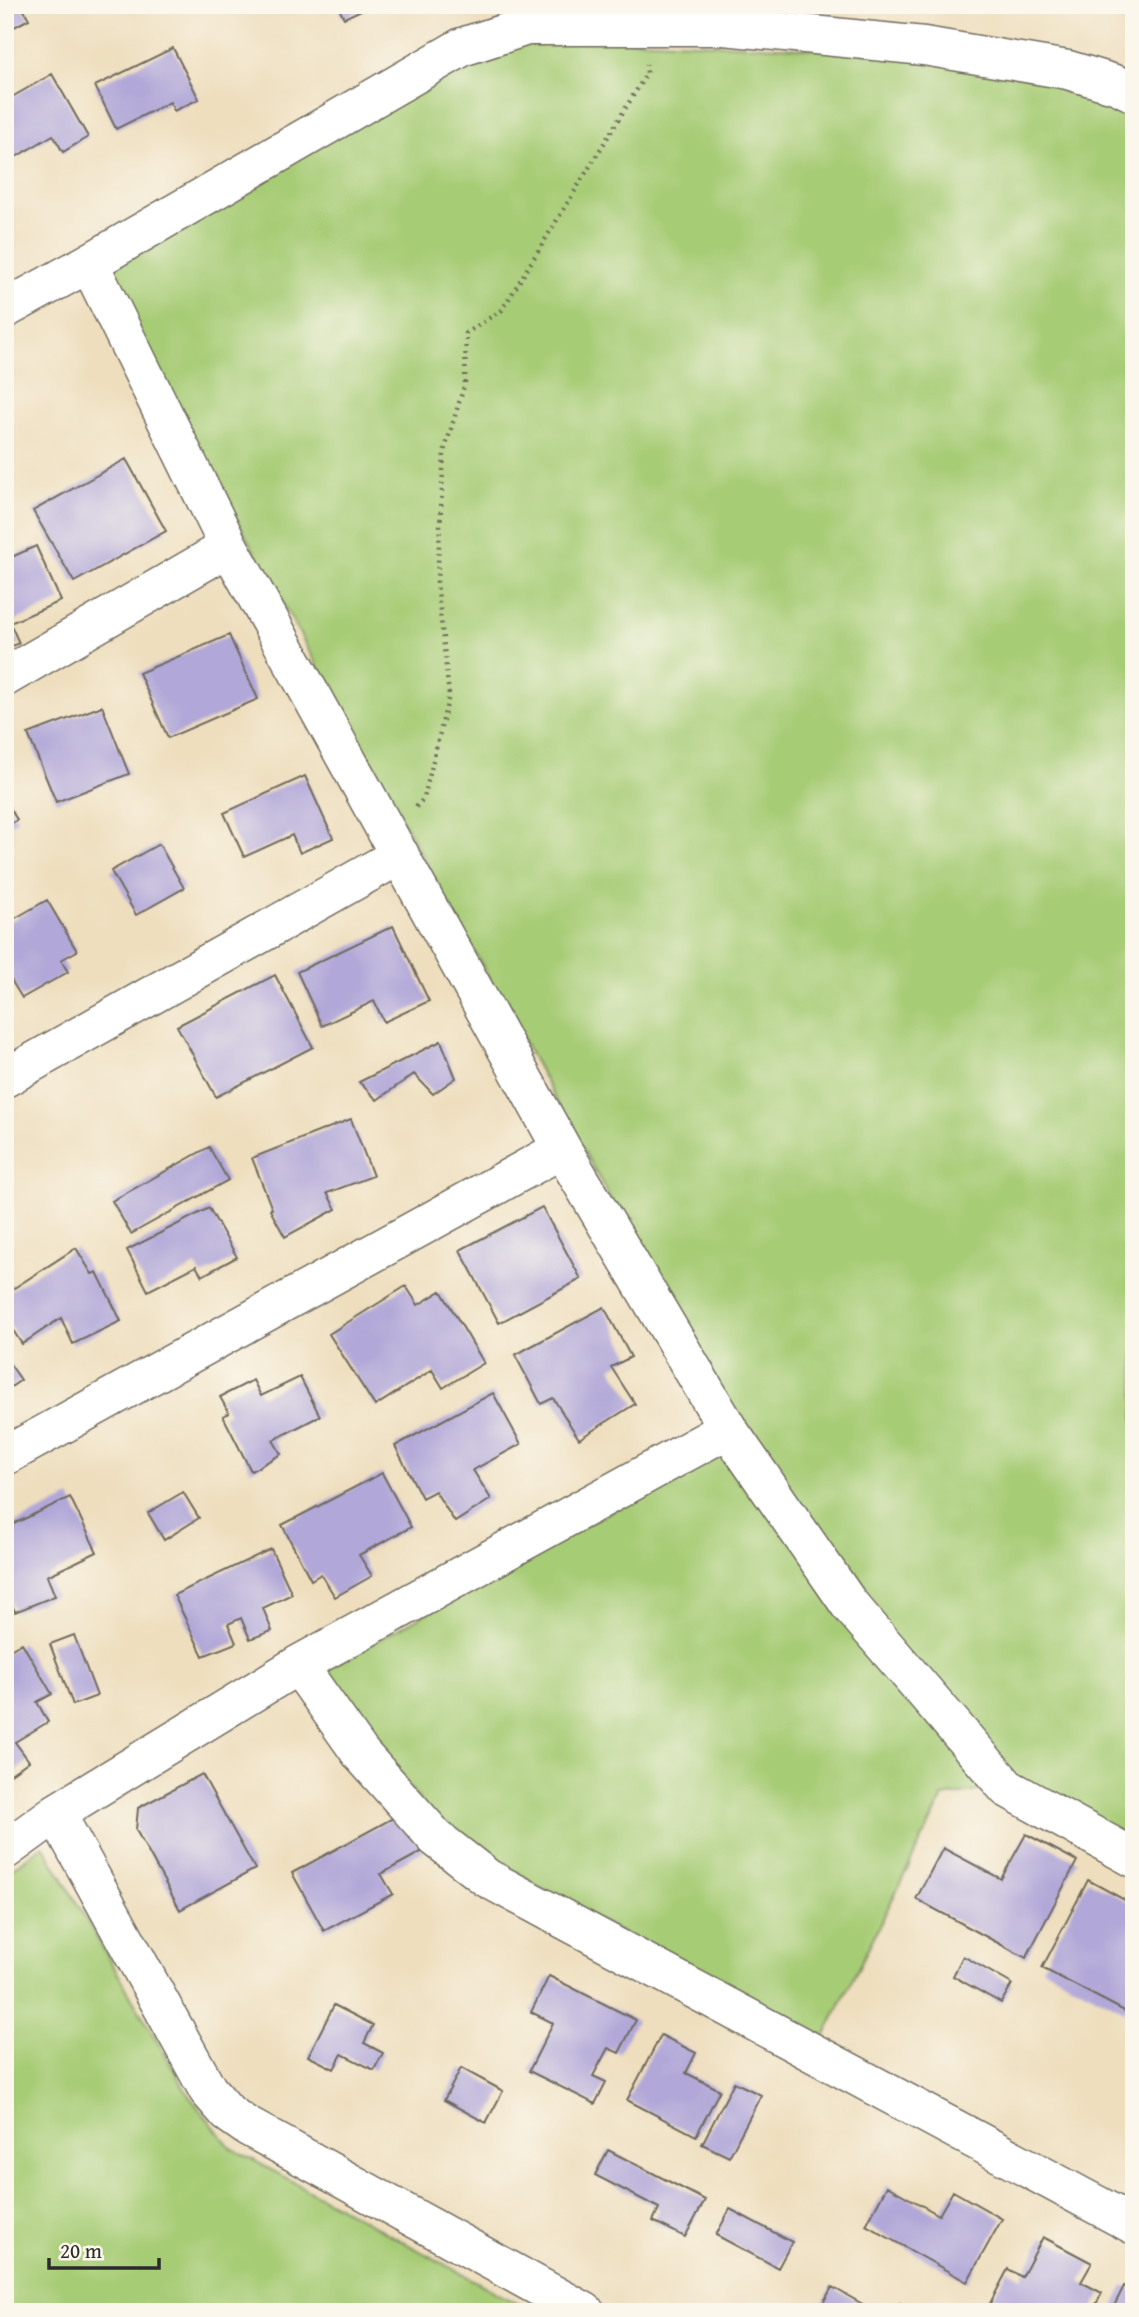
<svg xmlns="http://www.w3.org/2000/svg" width="1139" height="2317" viewBox="0 0 1139 2317" font-family="'Gentium Book Plus',serif">
<rect width="100%" height="100%" fill="#fbf7ec"/>
<filter id="ink" filterUnits="userSpaceOnUse"><feTurbulence type="fractalNoise" baseFrequency=".0143" numOctaves="2"/><feDisplacementMap in="SourceGraphic" scale="14" xChannelSelector="R" yChannelSelector="G"/><feConvolveMatrix kernelMatrix="1 2 1 2 8 2 1 2 1" color-interpolation-filters="sRGB"/></filter>
<filter id="wash" filterUnits="userSpaceOnUse"><feTurbulence type="fractalNoise" baseFrequency=".00686" numOctaves="4" result="noise"/><feDisplacementMap in="SourceGraphic" scale="28" xChannelSelector="R" yChannelSelector="G"/><feGaussianBlur stdDeviation="1.57" result="paint"/><feColorMatrix in="noise" values="0 0 0 0 0 0 0 0 0 0 0 0 0 0 0 0 0 1.4 0 .05"/><feComposite in="paint" operator="in"/></filter>
<g filter="url(#wash)">
<rect width="100%" height="100%" fill="#eedebe"/>
<path fill="#a7cc76" stroke="#697c50" stroke-width="2" d="M529 35 926 54 1134 102V1849L1012 1782 853 1597 734 1424 98 267 465 53Z
M718 1452 739 1468 996 1788 943 1797 820 2045 443 1832 322 1671Z
M43 1845 189 2096 231 2148 532 2312H5V1874Z"/>
<g id="blocks">
<path fill="#b1a7d8" d="M5 5H21L29 19 5 32Z
M337 5H372L344 18Z
M173 48 199 99 174 111 170 102 116 129 95 86Z
M52 74 88 137 63 152 53 135 9 161 5 155V101Z
M126 459 166 531 74 582 33 511Z
M36 546 61 601 10 623 19 643 5 649V560Z
M229 635 258 699 168 738 139 673Z
M102 706 129 774 56 802 28 734Z
M305 776 333 838 300 853 292 835 244 857 224 813Z
M5 799 17 820 5 827Z
M159 844 184 888 136 915 111 871Z
M47 900 77 951 61 960 68 972 22 998 11 980 5 983V924Z
M393 926 429 1001 384 1022 374 1001 322 1026 297 972Z
M275 975 313 1047 216 1097 177 1026Z
M441 1041 456 1078 433 1094 414 1074 377 1100 359 1082Z
M351 1119 373 1176 327 1193 336 1209 285 1237 270 1210 272 1209 252 1158Z
M209 1147 228 1180 131 1234 112 1201Z
M542 1207 581 1279 499 1323 460 1250Z
M209 1208 237 1257 202 1276 196 1266 148 1291 127 1250Z
M76 1248 92 1274 97 1272 121 1321 73 1344 61 1318 22 1344 5 1318V1294Z
M406 1286 418 1305 441 1291 484 1363 443 1388 432 1370 375 1406 329 1334Z
M604 1307 631 1357 611 1367 635 1404 579 1439 553 1398 541 1404 515 1355Z
M5 1357 21 1380 5 1391Z
M300 1377 320 1416 273 1440 281 1454 251 1471 223 1416 229 1413 220 1397 253 1380 261 1396Z
M493 1393 521 1444 473 1470 491 1499 455 1522 435 1491 422 1498 395 1446Z
M382 1473 411 1527 359 1555 372 1576 335 1597 321 1574 311 1580 282 1525Z
M183 1492 199 1518 164 1540 148 1513Z
M70 1497 97 1552 47 1576 55 1596 15 1612 5 1588V1528Z
M271 1549 292 1594 263 1608 272 1631 250 1639 241 1618 228 1624 236 1643 203 1656 174 1595Z
M74 1635 97 1696 73 1705 50 1644Z
M22 1643 52 1694 37 1702 48 1722 15 1742 29 1761 5 1778V1653Z
M202 1774 255 1869 180 1910 136 1830 138 1808Z
M402 1813 423 1851 381 1874 393 1894 324 1931 292 1873Z
M1026 1834 1077 1861 1026 1958 916 1899 943 1848 1001 1879Z
M1088 1880 1134 1905V2016L1042 1968Z
M963 1956 1012 1984 1001 2003 953 1976Z
M549 1976 636 2020 619 2053 608 2048 593 2076 606 2082 595 2104 529 2071 553 2023 531 2012Z
M334 2005 373 2025 364 2043 383 2053 374 2070 342 2054 334 2069 308 2056Z
M661 2035 696 2053 686 2073 720 2090 696 2136 627 2100Z
M461 2068 503 2091 486 2123 444 2100Z
M734 2082 761 2095 729 2157 702 2144Z
M608 2150 705 2200 685 2237 653 2221 659 2208 595 2175Z
M887 2186 939 2215 953 2191 1002 2219 967 2282 866 2225Z
M730 2209 792 2242 778 2268 716 2235Z
M1043 2237 1092 2263 1081 2282 1102 2293 1092 2312 986 2311 1008 2269 1022 2277Z
M1124 2286 1134 2291V2312H1111Z
M832 2287 877 2312H818Z
M900 2303 916 2312H895Z"/>
</g>
</g>
<g filter="url(#ink)">
<use href="#blocks" fill-opacity="0" stroke="#6f6a5e" stroke-width="2"/>
<g fill="none" stroke-linecap="round" stroke-linejoin="round">
<g stroke="#6f6a5e" stroke-width="41">
<path id="minor" d="M5 309 89 263 462 47 527 26H724L924 46 1068 70 1118 85 1134 93
M5 677 229 547
M5 1078 400 855
M728 1429 849 1604 1007 1788 1134 1858
M5 1456 562 1149
M298 1665 361 1754 436 1838 487 1878 1134 2225
M56 1813 208 2090 228 2113 245 2125 585 2312
M5 1850 56 1813 298 1665 728 1429 562 1149 229 547 89 263"/>
</g>
<path stroke="#6f6a5e" stroke-width="4.5" stroke-dasharray="2 5" stroke-linecap="butt" d="M416 807 424 798 449 695 437 582 444 452 465 383 466 333 502 310 647 73 646 64"/>
<use href="#minor" stroke="#fff" stroke-width="38"/>
</g>
</g>
<rect width="1139" height="2317" fill="none" stroke="#fbf7ec" stroke-width="28"/>
<path d="M49 2258v10h110v-10" fill="none" stroke="#2b2b2b" stroke-width="3.5"/>
<text x="60" y="2258" font-size="21" fill="#2b2b2b" stroke="#fbf7ec" stroke-width="5" paint-order="stroke">20 m</text>
</svg>
